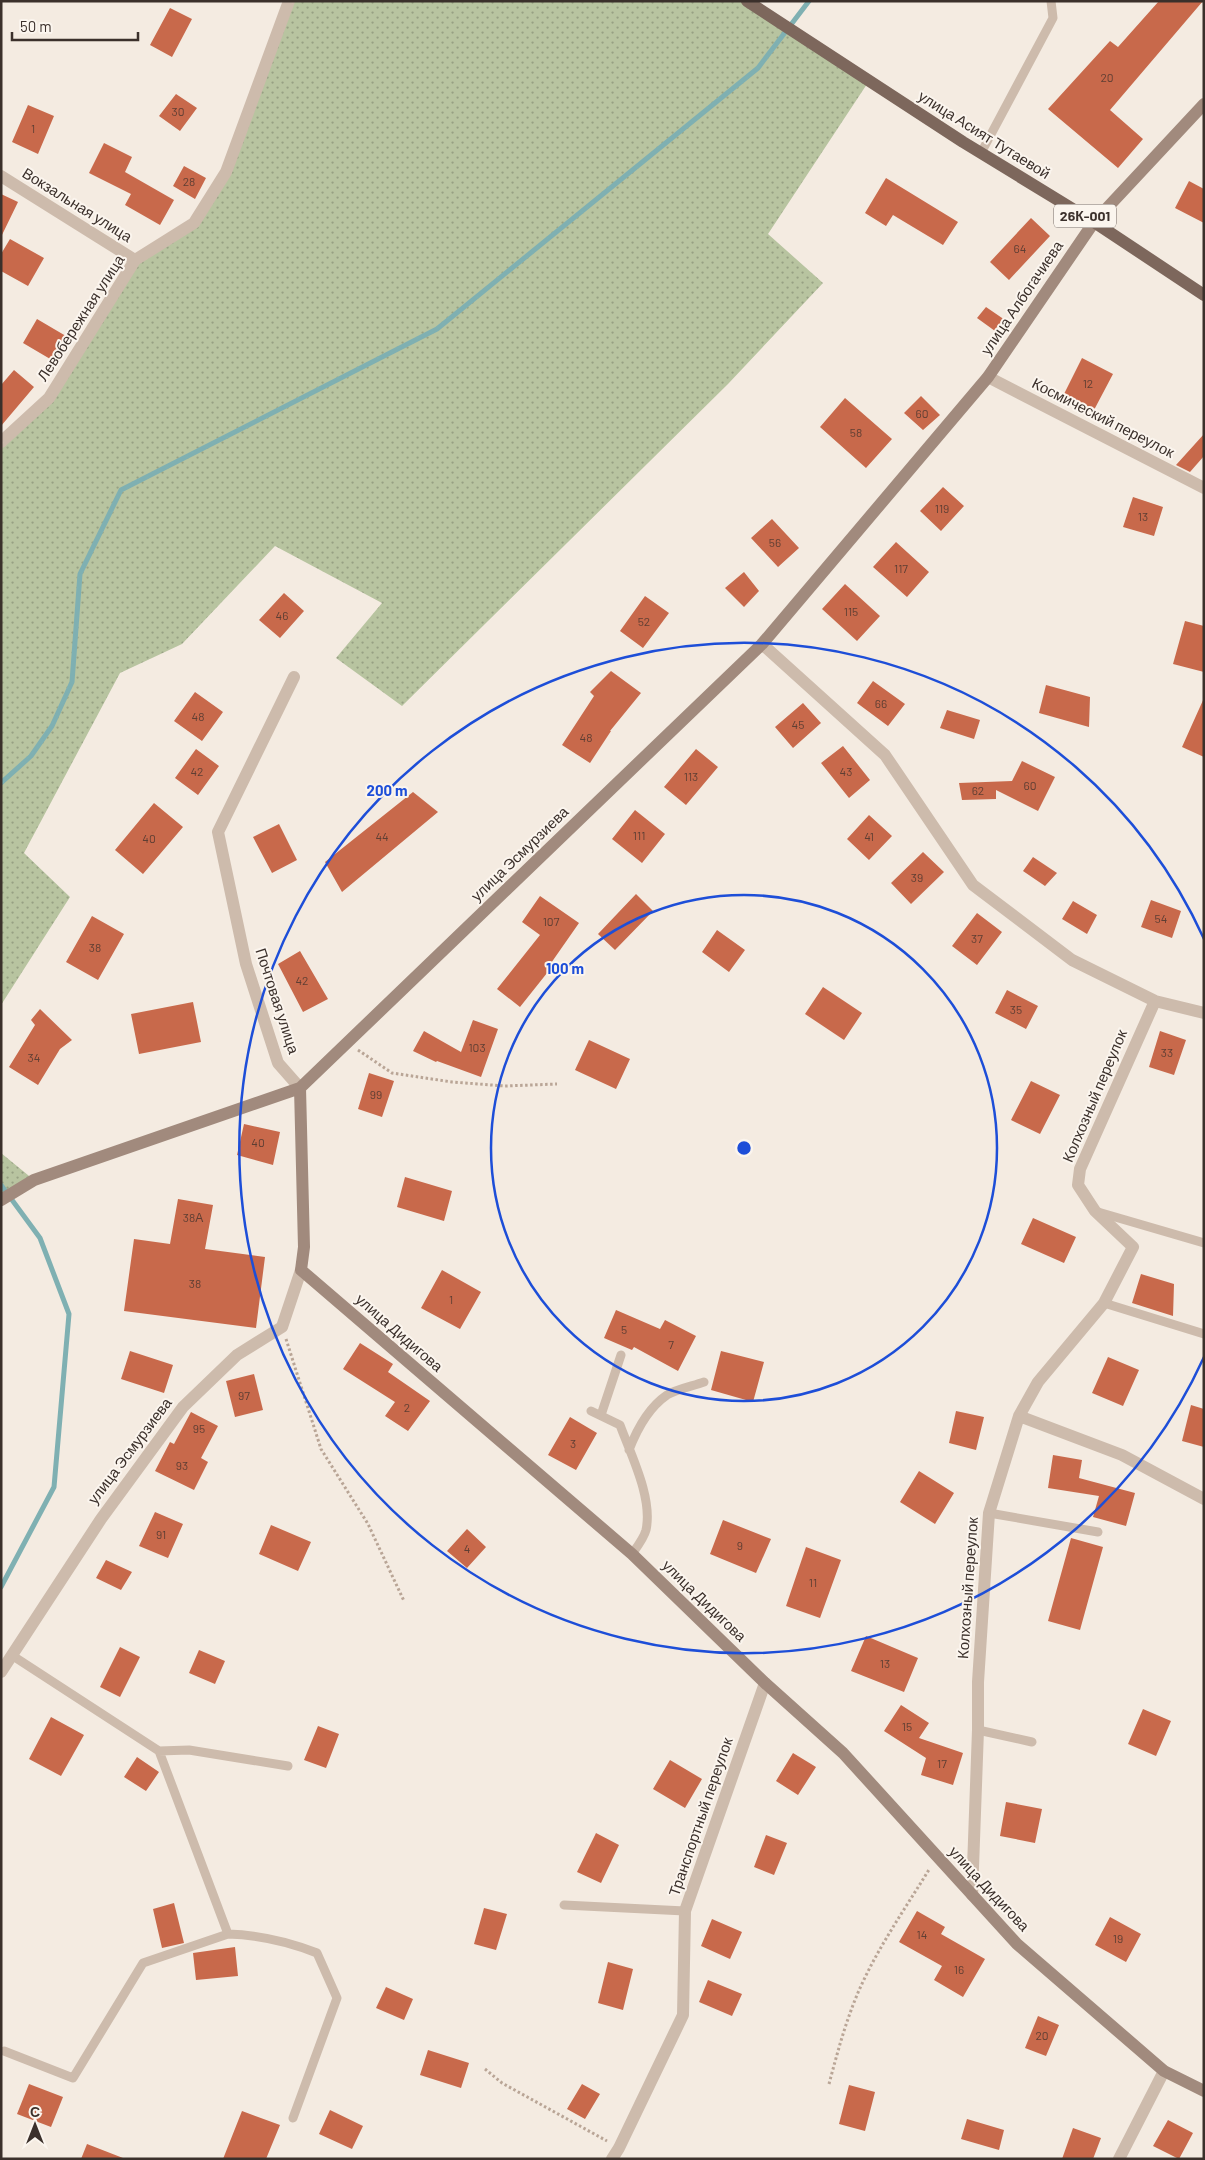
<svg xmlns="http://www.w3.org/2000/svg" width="1205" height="2160" viewBox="0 0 1205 2160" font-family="Barlow,sans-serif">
<defs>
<pattern id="green-dots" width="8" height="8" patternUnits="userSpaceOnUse" patternTransform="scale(1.25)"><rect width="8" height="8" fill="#b8c4a0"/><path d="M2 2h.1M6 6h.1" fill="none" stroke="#97a083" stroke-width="1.8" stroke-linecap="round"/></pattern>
</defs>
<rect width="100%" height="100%" fill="#f4ebe1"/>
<path fill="url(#green-dots)" d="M289 1H747L869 81 768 234 823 283 728 384 402 706 336 658 382 603 275 546 182 644 120 673 24 853 70 897 1 1005V442L49 398 135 260 194 223 226 172Z
M1 1153 34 1180 1 1200Z"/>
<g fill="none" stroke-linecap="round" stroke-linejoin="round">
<path stroke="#7fb0b2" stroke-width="5" d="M1 783 31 756 52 726 72 682 80 574 121 490 437 329 758 68 809 1
M1 1185 40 1238 69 1314 54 1487 1 1587"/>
</g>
<path fill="#c8694b" d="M1159 1H1203L1110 110 1143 139 1118 168 1048 109 1110 41 1118 47Z
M170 8 192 19 172 57 150 45Z
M176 94 197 108 180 131 159 116Z
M28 105 54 116 38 154 12 142Z
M104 143 132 157 125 172 174 200 160 225 125 205 131 194 89 173Z
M184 166 206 178 195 199 173 186Z
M886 178 958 222 943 245 893 215 886 226 865 213Z
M1189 181 1204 189V223L1175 208Z
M1 194 18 202 1 237Z
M1031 218 1050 236 1009 280 990 262Z
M10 239 44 258 28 286 1 271V254Z
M986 307 1005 320 995 331 977 318Z
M37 319 71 339 57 363 23 343Z
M1082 358 1113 374 1094 410 1064 394Z
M14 370 34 387 1 426V385Z
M921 396 940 415 923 430 904 413Z
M845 398 892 439 866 468 820 427Z
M1204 434V456L1190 472 1176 465Z
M943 487 964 506 941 531 920 511Z
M1133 497 1163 507 1154 536 1123 527Z
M772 519 799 548 778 567 751 538Z
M896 542 929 572 907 597 873 567Z
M744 572 759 591 744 607 725 588Z
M845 584 880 616 857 641 822 609Z
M284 593 304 611 280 638 259 620Z
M645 596 669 613 643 648 620 631Z
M1185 621 1204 626V672L1173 664Z
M611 671 641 693 610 731H611L590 763 562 745 594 696 590 692Z
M873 681 905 704 888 726 857 703Z
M1046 685 1090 697 1089 727 1039 713Z
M195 692 223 712 202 741 174 721Z
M1204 698V757L1182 747Z
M803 703 821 723 793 748 775 727Z
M947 710 980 720 974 739 940 728Z
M843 746 870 780 849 798 821 763Z
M196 749 219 766 198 795 175 778Z
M696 749 718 767 686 805 664 787Z
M1022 761 1055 777 1038 811 996 790V799L962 800 959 783 1012 781Z
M413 792 438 812 342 892 325 862Z
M154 803 183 827 143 874 115 850Z
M635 810 665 834 642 863 612 839Z
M869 815 892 836 869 860 847 839Z
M279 824 297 860 272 873 253 837Z
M923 852 944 872 911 904 891 883Z
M1033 857 1057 873 1045 886 1023 871Z
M636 894 653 911 615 950 598 934Z
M540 896 579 923 549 966 551 968 520 1007 497 989 540 935 522 922Z
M1151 900 1181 911 1172 938 1141 927Z
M1073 901 1097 915 1087 934 1062 919Z
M977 913 1002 932 977 965 952 946Z
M92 916 124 934 98 980 66 962Z
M717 930 745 950 729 972 702 952Z
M300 951 328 999 303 1012 278 964Z
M823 987 862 1013 844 1040 805 1014Z
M1007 990 1038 1006 1026 1029 995 1013Z
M193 1002 201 1042 139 1054 131 1014Z
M40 1009 72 1040 60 1049 38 1085 9 1067 35 1025 31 1020Z
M473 1020 498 1029 481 1077 437 1061 436 1062 413 1051 424 1031 461 1052Z
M1160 1031 1186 1040 1174 1075 1149 1067Z
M589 1040 630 1059 616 1089 575 1070Z
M369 1073 394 1081 382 1117 358 1109Z
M1031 1081 1060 1095 1040 1134 1011 1120Z
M244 1124 280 1132 273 1165 237 1155Z
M405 1177 452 1191 444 1221 397 1207Z
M178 1199 213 1205 205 1249 265 1257 256 1328 124 1311 134 1239 170 1244Z
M1033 1218 1076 1237 1064 1263 1021 1244Z
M442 1270 481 1292 460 1329 421 1308Z
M1141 1274 1174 1284 1173 1316 1132 1303Z
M616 1310 660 1329 665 1320 696 1336 678 1371 634 1347 632 1350 604 1338Z
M360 1343 393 1364 388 1372 430 1401 408 1431 385 1416 395 1402 343 1369Z
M130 1351 173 1365 164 1393 121 1379Z
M721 1351 764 1362 753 1402 711 1390Z
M1108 1357 1139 1370 1123 1406 1092 1393Z
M254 1374 263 1410 235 1417 226 1381Z
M1191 1405 1204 1409V1447L1182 1441Z
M956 1411 984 1417 976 1450 949 1443Z
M191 1412 218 1426 201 1458 208 1462 194 1490 155 1471 170 1442 174 1444Z
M570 1417 597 1433 576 1470 548 1455Z
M1053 1455 1082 1460 1079 1478 1135 1493 1126 1526 1093 1517 1099 1496 1048 1488Z
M919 1471 954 1493 935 1524 900 1502Z
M155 1512 183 1524 168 1558 139 1546Z
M723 1520 771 1539 756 1573 710 1554Z
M271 1525 311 1542 298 1571 259 1554Z
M467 1529 486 1547 467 1568 447 1551Z
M1071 1538 1103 1547 1080 1630 1048 1621Z
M806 1547 841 1560 820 1618 786 1606Z
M106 1560 132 1572 121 1590 96 1578Z
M866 1636 918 1658 904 1692 851 1671Z
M120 1647 140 1657 120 1697 100 1687Z
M199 1650 225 1661 215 1684 189 1673Z
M901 1705 929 1723 919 1738 963 1753 953 1785 921 1775 926 1758 884 1731Z
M1143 1709 1171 1721 1156 1756 1128 1744Z
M51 1717 84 1735 61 1776 29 1759Z
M318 1726 339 1734 326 1768 304 1760Z
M793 1753 816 1767 798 1795 776 1781Z
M137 1757 159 1772 146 1791 124 1777Z
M670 1760 702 1779 685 1808 653 1789Z
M1006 1802 1042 1809 1035 1843 1000 1836Z
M596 1833 619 1845 601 1883 577 1872Z
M766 1835 787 1843 774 1875 754 1867Z
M174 1903 184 1943 162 1948 153 1909Z
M484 1908 507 1914 496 1950 474 1944Z
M917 1911 945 1927 941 1934 985 1959 963 1997 934 1980 942 1966 899 1942Z
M1110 1917 1141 1934 1126 1962 1095 1945Z
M712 1919 742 1932 730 1959 701 1946Z
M235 1947 238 1976 196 1980 193 1953Z
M608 1962 633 1969 623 2010 598 2003Z
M708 1980 742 1994 732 2016 699 2002Z
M386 1987 413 1999 404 2020 376 2008Z
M1038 2016 1059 2025 1046 2056 1025 2048Z
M428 2050 469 2063 461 2088 420 2075Z
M29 2084 63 2097 51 2127 17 2114Z
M582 2084 600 2094 585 2119 567 2109Z
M849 2085 875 2092 865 2131 839 2124Z
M330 2110 363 2126 352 2149 319 2134Z
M242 2111 280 2125 266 2159H223Z
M967 2119 1004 2130 999 2150 961 2139Z
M1168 2120 1193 2133 1179 2159 1153 2146Z
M1073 2128 1101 2138 1093 2159H1062Z
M87 2144 123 2158V2159H81Z"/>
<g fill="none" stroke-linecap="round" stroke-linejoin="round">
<path stroke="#b9a596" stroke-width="3" stroke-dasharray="2.5 2.5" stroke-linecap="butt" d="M358 1050 392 1073 452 1082 505 1086 557 1084
M286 1339 321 1449 368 1524 404 1601
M485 2069 502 2083 607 2141
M829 2084C837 2054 845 2024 857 1995 876 1950 905 1909 930 1868"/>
<path stroke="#cdbbac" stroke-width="9" d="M981 153 1053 18 1051 1
M1098 1212 1204 1243
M1104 1303 1204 1334
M591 1411 620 1425C631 1455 653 1498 646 1530 644 1538 637 1547 632 1554
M601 1415 621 1355
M629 1450C637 1429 648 1408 667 1395 677 1389 693 1386 704 1382
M989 1513 1098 1532
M13 1656 159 1751 228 1934C259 1935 287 1941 317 1953L337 1998 293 2118
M978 1730 1032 1742
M159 1751 189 1750 288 1766
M564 1905 685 1911
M4 2051 73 2078 143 1963 228 1934"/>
<path stroke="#cdbbac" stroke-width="12" d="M1 176 135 260
M988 377 1204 488
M1 442 49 398 135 260 194 223 226 172 289 1
M762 644 885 755 973 885 1072 960 1155 1001 1204 1013
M294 677 218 832 246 964 278 1063 300 1088
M1019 1416 1122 1455 1204 1499
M1 1672 101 1519 183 1407 237 1355 282 1327 301 1270
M972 1895 978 1730V1682L989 1513 1019 1416 1038 1382 1104 1303 1133 1247 1095 1211 1078 1185 1080 1169 1155 1001
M612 2159 619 2148 683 2015 685 1911 765 1683
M1119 2159 1164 2071"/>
<path stroke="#a18a7d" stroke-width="12" d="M300 1088 304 1247 301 1270 632 1554 765 1683 843 1753 1017 1944 1164 2071 1204 2091
M1 1200 34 1180 300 1088 762 644 988 377 1094 222 1204 104"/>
<path stroke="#7d675c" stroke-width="12" d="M747 1 963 142 1094 222 1204 295"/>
</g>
<g fill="none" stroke="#1d4ed8" stroke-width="2.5">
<circle cx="744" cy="1148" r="253"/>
<path d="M1204 1357A505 505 0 1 1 1204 939"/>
</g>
<g text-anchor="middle" stroke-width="4" stroke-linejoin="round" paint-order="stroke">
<g font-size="12" fill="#5e3e33">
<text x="1107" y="82">20</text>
<text x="178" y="116">30</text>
<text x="33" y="133">1</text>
<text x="189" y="186">28</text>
<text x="1020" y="253">64</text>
<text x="1088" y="388">12</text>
<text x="922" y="418">60</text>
<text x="856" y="437">58</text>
<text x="942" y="513">119</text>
<text x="1143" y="521">13</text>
<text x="775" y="547">56</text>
<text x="901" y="573">117</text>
<text x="851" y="616">115</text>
<text x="282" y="620">46</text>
<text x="644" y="626">52</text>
<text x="881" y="708">66</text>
<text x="198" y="721">48</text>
<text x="798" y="729">45</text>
<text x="586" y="742">48</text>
<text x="197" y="776">42</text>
<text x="846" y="776">43</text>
<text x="691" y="781">113</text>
<text x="1030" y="790">60</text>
<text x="978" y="795">62</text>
<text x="639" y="840">111</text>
<text x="382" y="841">44</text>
<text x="869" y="841">41</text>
<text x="149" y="843">40</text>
<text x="917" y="882">39</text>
<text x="1161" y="923">54</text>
<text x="551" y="926">107</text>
<text x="977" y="943">37</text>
<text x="95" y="952">38</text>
<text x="302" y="985">42</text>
<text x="1016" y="1014">35</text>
<text x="477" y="1052">103</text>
<text x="1167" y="1057">33</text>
<text x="34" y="1062">34</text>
<text x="376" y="1099">99</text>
<text x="258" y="1147">40</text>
<text x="193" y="1222">38А</text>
<text x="195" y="1288">38</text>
<text x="451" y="1304">1</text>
<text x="624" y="1334">5</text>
<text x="671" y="1349">7</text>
<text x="244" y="1400">97</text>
<text x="407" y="1412">2</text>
<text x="199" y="1433">95</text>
<text x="573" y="1448">3</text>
<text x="182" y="1470">93</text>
<text x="161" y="1539">91</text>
<text x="740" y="1550">9</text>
<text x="467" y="1553">4</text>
<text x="813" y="1587">11</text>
<text x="885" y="1668">13</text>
<text x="907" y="1731">15</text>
<text x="942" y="1768">17</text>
<text x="922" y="1939">14</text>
<text x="1118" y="1943">19</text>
<text x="959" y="1974">16</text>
<text x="1042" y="2040">20</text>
</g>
<rect fill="#fbf5ee" stroke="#756b66" stroke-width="1" x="1054" y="204.5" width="62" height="23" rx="4"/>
<g font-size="14" font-weight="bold" fill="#3b302b">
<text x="1085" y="221">26К-001</text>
</g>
<g font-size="15" fill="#3b302b" stroke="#fbf5ee">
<text transform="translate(984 135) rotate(32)" y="5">улица Асият Тутаевой</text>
<text transform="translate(77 205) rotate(32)" y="5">Вокзальная улица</text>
<text transform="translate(1022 298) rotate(-56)" y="5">улица Албогачиева</text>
<text transform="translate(81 318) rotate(-57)" y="5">Левобережная улица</text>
<text transform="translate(1103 418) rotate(27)" y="5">Космический переулок</text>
<text transform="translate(520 854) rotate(-44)" y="5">улица Эсмурзиева</text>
<text transform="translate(277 1001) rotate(72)" y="5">Почтовая улица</text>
<text transform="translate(1095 1096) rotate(-67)" y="5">Колхозный переулок</text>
<text transform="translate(399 1333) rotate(41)" y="5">улица Дидигова</text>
<text transform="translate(130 1451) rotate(-53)" y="5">улица Эсмурзиева</text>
<text transform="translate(968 1588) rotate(-86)" y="5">Колхозный переулок</text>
<text transform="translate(704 1601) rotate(44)" y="5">улица Дидигова</text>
<text transform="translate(701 1817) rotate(-71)" y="5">Транспортный переулок</text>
<text transform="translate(989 1889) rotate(47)" y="5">улица Дидигова</text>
</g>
</g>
<circle cx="744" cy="1148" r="8" fill="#1d4ed8" stroke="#fbf5ee" stroke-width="2.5"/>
<g font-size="15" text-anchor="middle" font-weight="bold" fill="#1d4ed8" stroke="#fbf5ee" stroke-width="4" stroke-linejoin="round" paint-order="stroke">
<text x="387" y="796">200 m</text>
<text x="565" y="974">100 m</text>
</g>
<rect width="1205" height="2160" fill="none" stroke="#3b302b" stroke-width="5"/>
<g transform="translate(35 2125)" stroke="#fbf5ee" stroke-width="4" paint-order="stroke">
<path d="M0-4L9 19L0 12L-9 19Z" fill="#3b302b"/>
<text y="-8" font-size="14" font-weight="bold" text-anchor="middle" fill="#3b302b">С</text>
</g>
<path d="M12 32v8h126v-8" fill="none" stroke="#3b302b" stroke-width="2.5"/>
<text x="20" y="32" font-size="15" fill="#3b302b" stroke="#fbf5ee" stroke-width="4" paint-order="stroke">50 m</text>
</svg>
